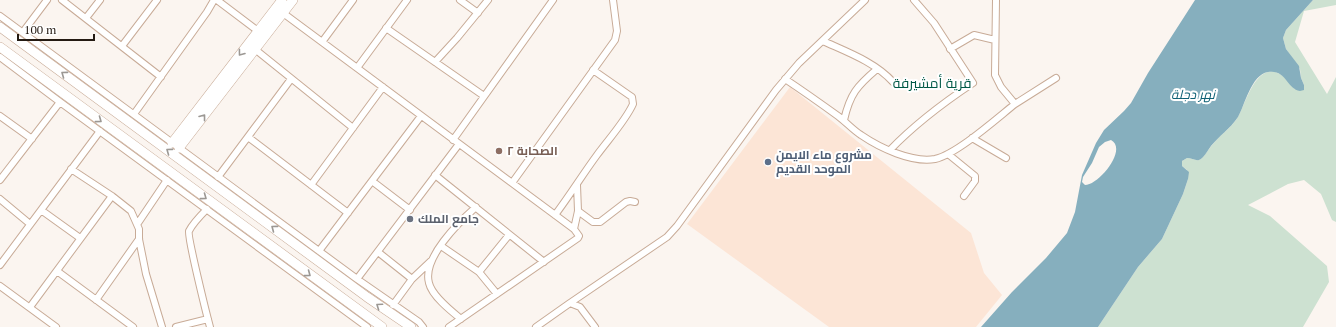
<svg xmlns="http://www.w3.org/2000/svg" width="1336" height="327" viewBox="0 0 1336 327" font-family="'PT Serif',Cairo,serif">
<rect width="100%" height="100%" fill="#fbf5f0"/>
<path fill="#fce5d6" d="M790 87 971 233 984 273 1002 295 976 327H829L687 224Z"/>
<path fill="#cde1d1" d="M1313 0H1336V5L1304 11 1295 42 1327 94 1336 77V222L1332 220 1321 194 1304 180 1288 184 1248 205 1270 216 1327 266 1329 282 1303 327H1098L1138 267 1162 239 1183 194 1188 179 1187 170 1182 166V161L1187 158C1191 158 1196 161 1199 160 1204 158 1209 148 1213 144 1221 134 1231 128 1238 117 1246 103 1257 57 1283 76 1287 79 1291 85 1295 89L1304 85 1301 78 1300 69 1286 49 1283 38 1286 30Z"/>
<path fill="#86afbe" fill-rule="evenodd" d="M1195 0H1313L1286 30 1283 38 1286 49 1299 66 1301 78 1304 85V90L1300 91C1287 89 1286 69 1268 72 1251 75 1245 105 1238 117 1230 129 1219 136 1211 146 1208 150 1203 159 1199 160 1196 161 1191 158 1187 158L1182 161V166L1189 172 1188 179 1183 194 1162 239 1138 267 1098 327H981L1012 292 1046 258 1067 233 1075 212 1082 175 1096 143 1104 130 1124 111 1131 103 1148 73ZM1111 140C1128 149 1099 185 1085 185L1082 182 1083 177 1092 163 1099 147 1105 142Z"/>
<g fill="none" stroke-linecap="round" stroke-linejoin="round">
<g stroke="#c8ab97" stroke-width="8">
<path id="street" d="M62 0 161 77
M217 0 258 31
M460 0 478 13
M283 13 574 229 579 236 578 238 449 327
M0 16 357 279 419 322 423 327
M86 18 100 0
M386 28 484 96
M23 32 47 0
M823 41C847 52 875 62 893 82
M322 42 353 0
M122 46 157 0
M950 49 974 35 995 40
M256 50 353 128
M0 57 60 102 367 327
M435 62 457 38 488 0
M357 68 407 0
M785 79C803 91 820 103 838 116 846 122 853 130 861 135 880 148 912 163 935 159 957 154 996 119 1015 104L1001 87 995 75 996 0
M1015 104 1056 78
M134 114 207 12 214 0
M0 116 32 139
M844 120C850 94 857 86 877 69
M248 137 348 213
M972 138 1006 158
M453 140 553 0
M890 150C915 124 943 103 973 83L934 23 914 0
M948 154 975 176V181L964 196
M71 169 112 196 131 211 139 229V239L146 274 162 327
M435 175 544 262
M218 177 291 79
M0 180 60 102
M372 181 410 210
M512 183 615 40 617 31 613 0
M311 185 383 87
M0 199 30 224
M207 209C201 215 193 223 189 231 187 236 207 316 210 327
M41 210 80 238
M578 211 593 222H600L626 202 630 201 635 202
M555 215C570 195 583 174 597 155 608 140 626 120 633 104L632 97 629 95 593 70
M138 223 167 180
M574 229 578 211 577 185
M441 246 479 272 497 294
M319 251 421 116
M378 252 412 279 431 261
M0 265 100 131
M57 271 133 327
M479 272 509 235
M357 279 459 144
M0 286 56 327
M96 300 139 239
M570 303 667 237 677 226 776 90 799 63 865 0
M393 305 412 279
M30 307 112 196
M461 319C451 311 432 296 429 283 422 258 459 222 476 207
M176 327 208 319
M536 327 570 303 580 307 595 327"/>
</g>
<g stroke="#c8ab97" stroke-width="10">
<path id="secondary" d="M0 27 367 297 411 327
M0 47 382 327
M172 143 282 0
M179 148 293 0"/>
</g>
<use href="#street" stroke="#fff" stroke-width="6"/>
<use href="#secondary" stroke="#fff" stroke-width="9"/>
</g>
<defs><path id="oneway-chevron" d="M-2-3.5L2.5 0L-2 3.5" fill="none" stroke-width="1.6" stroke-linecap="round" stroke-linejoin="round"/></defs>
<g stroke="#9c9894">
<use href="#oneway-chevron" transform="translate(241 53) rotate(127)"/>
<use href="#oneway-chevron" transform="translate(64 74) rotate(-144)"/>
<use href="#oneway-chevron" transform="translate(203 117) rotate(-52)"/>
<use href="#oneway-chevron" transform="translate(99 120) rotate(36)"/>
<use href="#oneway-chevron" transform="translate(169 151) rotate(-144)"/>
<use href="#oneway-chevron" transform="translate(204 197) rotate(36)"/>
<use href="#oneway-chevron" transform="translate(274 228) rotate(-143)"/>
<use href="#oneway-chevron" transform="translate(308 274) rotate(37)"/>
<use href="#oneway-chevron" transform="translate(379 306) rotate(-145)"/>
</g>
<circle fill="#8d6e63" stroke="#fff" stroke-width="1.5" cx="499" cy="151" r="4"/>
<circle fill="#5c6f8a" stroke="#fff" stroke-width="1.5" cx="768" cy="162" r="4"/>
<circle fill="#6b7280" stroke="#fff" stroke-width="1.5" cx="410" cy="219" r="4"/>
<g text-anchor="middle" stroke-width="4" stroke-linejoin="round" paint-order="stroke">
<g font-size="12" font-weight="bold" fill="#785e54" stroke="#fff" text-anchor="start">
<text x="507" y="155">الصحابة ٢</text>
</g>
<g font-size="12" font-weight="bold" fill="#4e5e75" stroke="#fff" text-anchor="start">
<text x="776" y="159">مشروع ماء الايمن<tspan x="776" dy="14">الموحد القديم</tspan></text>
</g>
<g font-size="12" font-weight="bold" fill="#5b616d" stroke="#fff" text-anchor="start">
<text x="418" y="223">جامع الملك</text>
</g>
<g font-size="13" font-style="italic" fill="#0d6075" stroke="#fff">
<text x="1193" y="99">نهر دجلة</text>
</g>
<g font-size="14" fill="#005947" stroke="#fff">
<text x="932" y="88">قرية أمشيرفة</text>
</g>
</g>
<path d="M18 34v6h76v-6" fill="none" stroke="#241a12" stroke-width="2"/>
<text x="24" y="34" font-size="12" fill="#241a12" stroke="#ffffff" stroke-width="3" paint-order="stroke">100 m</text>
</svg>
